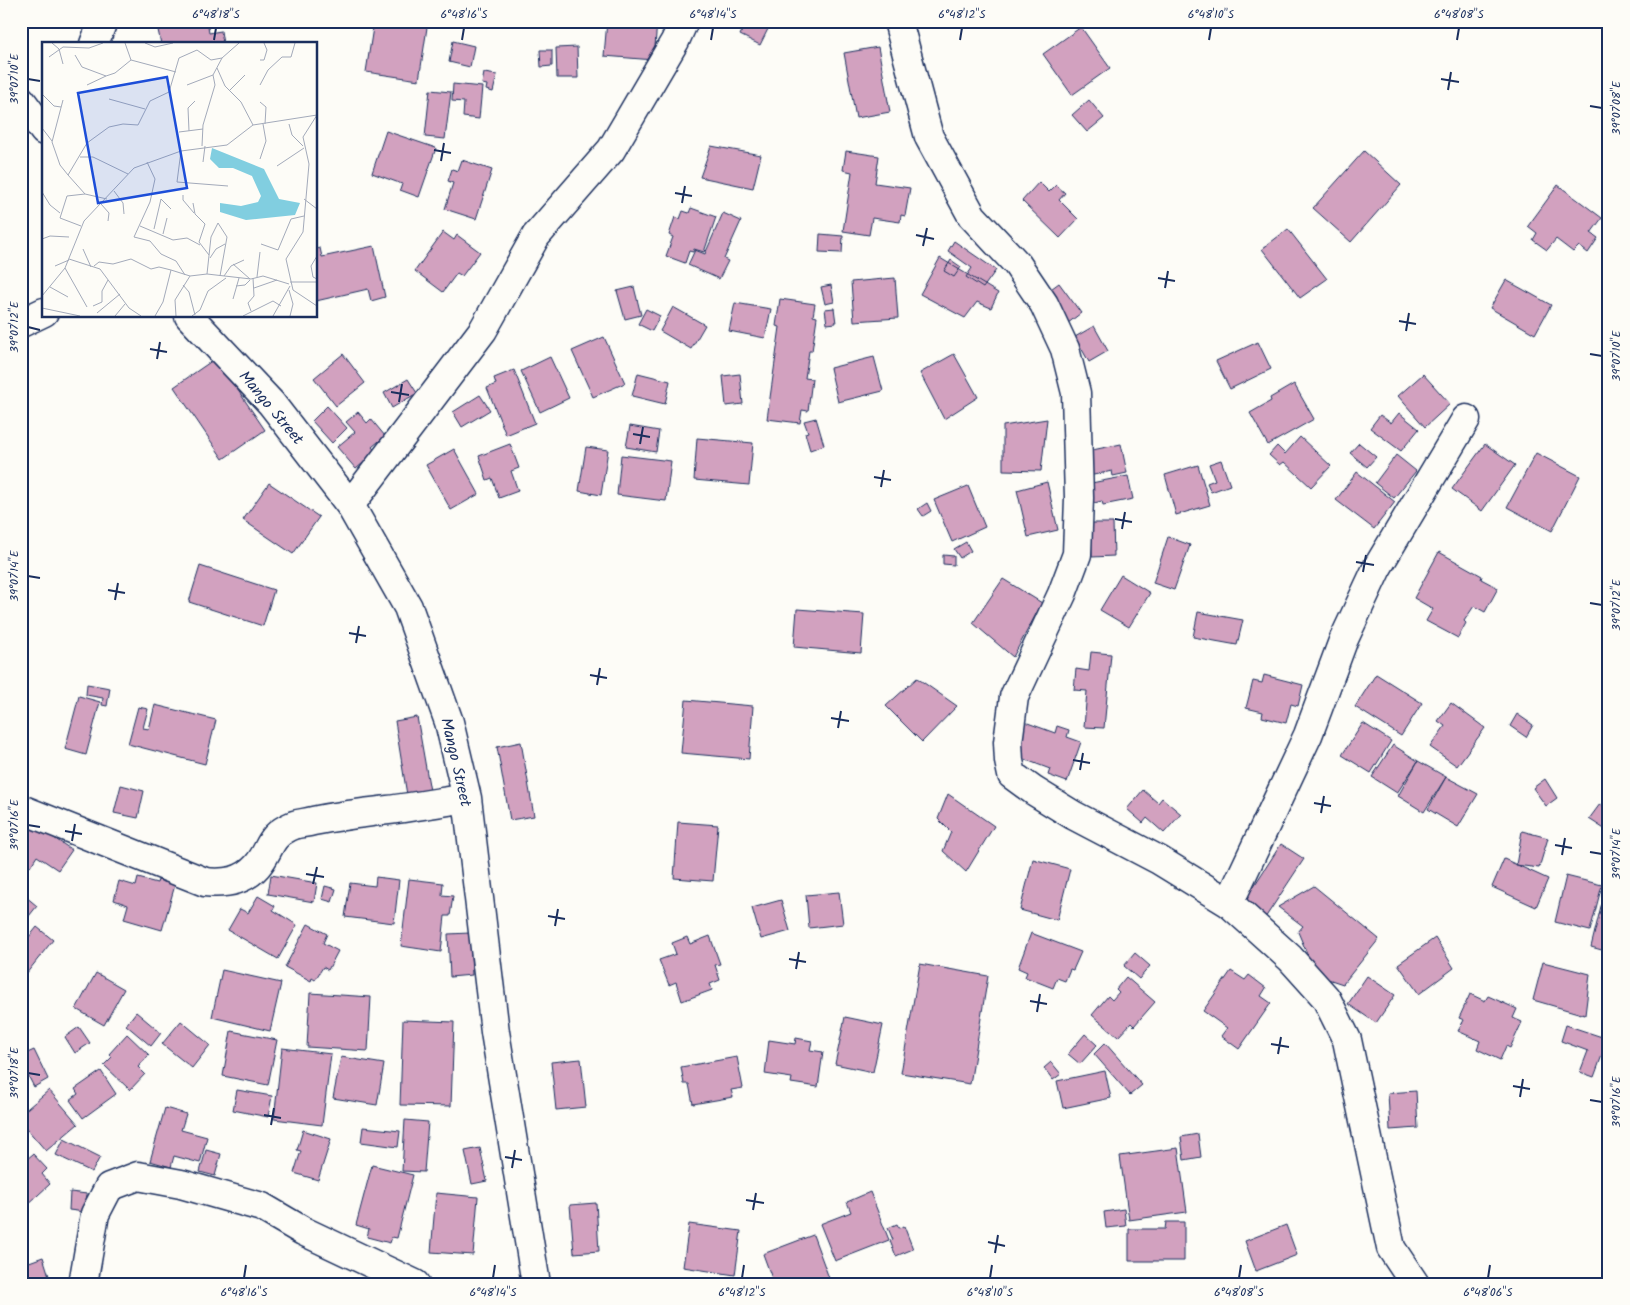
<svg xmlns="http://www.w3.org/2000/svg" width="1630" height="1305" viewBox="0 0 1630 1305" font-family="Kalam,sans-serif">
<rect width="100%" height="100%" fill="#fdfcf7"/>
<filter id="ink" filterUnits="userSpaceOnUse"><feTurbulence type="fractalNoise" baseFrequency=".02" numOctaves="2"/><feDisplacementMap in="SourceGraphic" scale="10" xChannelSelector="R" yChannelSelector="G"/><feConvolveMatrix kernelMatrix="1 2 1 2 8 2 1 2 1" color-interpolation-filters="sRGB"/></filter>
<g filter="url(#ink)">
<path fill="#d2a1bf" stroke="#1b2f5e" d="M179 21H207L209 33 221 31 223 44H161L158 30 180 26Z
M374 21H428L419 80 366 72Z
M607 21H657L654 60 604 56Z
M747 21H772L760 45 740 35Z
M1024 21H1054L1049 26 1026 24Z
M1081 27 1110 68 1072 95 1043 54Z
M453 41 474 46 470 67 449 62Z
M577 47 578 78H557L556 48Z
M878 47 890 112 856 118 844 53Z
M540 50H552V66L541 67Z
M484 73 497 75 493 92 486 90 487 85 482 84Z
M453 84 482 87 479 119 463 117 464 102 452 101Z
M430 90 451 92 445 139 425 137Z
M1089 100 1104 118 1087 132 1072 115Z
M386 131 436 148 419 197 400 190 402 184 372 173Z
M711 146 761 155 753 188 700 177Z
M846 151 879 156 875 183 910 188 905 216 901 215 900 222 872 218 869 235 843 231 852 172 843 170Z
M1364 151 1401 185 1351 242 1313 208Z
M462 160 492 170 476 219 445 209 453 183 448 181 452 169 458 171Z
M1039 182 1049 192 1056 185 1065 193 1059 200 1078 219 1060 238 1022 201Z
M1558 185 1602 218 1591 233 1598 238 1588 253 1579 246 1573 252 1556 239 1547 250 1533 240 1537 233 1528 226Z
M691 208 716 217 704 252 694 249 693 252 689 251 685 263 666 256 673 237 669 235 675 217 680 219 683 211 689 213Z
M723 213 741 221 724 259 728 261 719 279 688 265 695 250 705 254Z
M1288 229 1327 279 1300 298 1262 249Z
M443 232 454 240 457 235 480 252 462 276 457 273 443 292 415 271Z
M820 234 843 236 842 253 819 252Z
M954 241 996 270 983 288 966 277 972 268 948 251Z
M374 246 385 297 371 301 368 289 316 301V249L320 248 322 257Z
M940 258 998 293 991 308 977 302 965 318 920 294Z
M951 260 961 267 954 277 944 271Z
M895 278 898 318 854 321 851 282Z
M1506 280 1551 305 1535 334 1490 308Z
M1059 283 1081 313 1063 327 1040 297Z
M831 285 834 302 825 304 821 287Z
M634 287 641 315 625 319 617 291Z
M780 299 815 304 813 316 817 317 812 351H809L805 378 812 379 808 411 802 410 800 423 767 419 780 327 776 326Z
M735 303 771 309 765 338 729 331Z
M673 307 705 325 691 349 660 331Z
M834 308 836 323 827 324 825 309Z
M646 309 660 316 652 331 638 324Z
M1094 326 1108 351 1089 362 1075 337Z
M604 337 625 383 593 397 572 351Z
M1258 342 1271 369 1230 389 1216 361Z
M343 354 365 383 336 406 314 378Z
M954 354 978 397 944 419 920 373Z
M550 357 569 398 540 412 521 371Z
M874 357 883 391 838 402 830 368Z
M216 358 265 430 223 459 174 387Z
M514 370 535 423 506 435 487 388 496 384 494 378Z
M638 373 670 381 665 404 632 396Z
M740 374 743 404 726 406 723 376Z
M1423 374 1450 404 1425 427 1398 396Z
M408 379 417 393 392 408 384 393Z
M1294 384 1314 419 1268 445 1250 413 1271 401 1270 398Z
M480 395 490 410 462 427 453 412Z
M327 406 347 428 332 443 312 421Z
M358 412 367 423 371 419 385 436 372 447 376 452 356 469 337 447 355 432 346 422Z
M1399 413 1419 429 1401 451 1370 428 1380 415 1391 423Z
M816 418 824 445 810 450 805 433 808 432 804 421Z
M1047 419 1041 471 1003 470V426Z
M630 426 659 431 656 452 626 447Z
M1300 437 1331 466 1311 487 1284 462 1280 465 1269 455 1277 446 1285 454Z
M697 438 753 443 749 485 694 480Z
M1359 443 1376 457 1367 467 1350 453Z
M510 444 519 468 511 471 518 491 499 498 492 478 487 480 479 456Z
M1121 444 1127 473 1113 476 1112 471 1089 476 1083 452Z
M1485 444 1515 465 1482 511 1452 489Z
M586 447 608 450 601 495 579 491Z
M454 449 479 494 451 510 426 465Z
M1536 453 1580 476 1552 531 1507 507Z
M621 455 671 461 666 501 617 495Z
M1396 455 1416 471 1394 498 1375 483Z
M1221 460 1230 485 1211 492 1207 483 1215 480 1209 464Z
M1198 465 1210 505 1176 515 1165 475Z
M1357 472 1395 502 1374 529 1336 500Z
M1128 476 1133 499 1103 505 1102 501 1090 504 1086 484Z
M1047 482 1058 530 1028 537 1017 490Z
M269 483 319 517 293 554 243 520Z
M968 486 985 527 952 542 934 500Z
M927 503 931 511 923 516 918 509Z
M1091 523H1113L1114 556 1092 557Z
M1168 537 1190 545 1174 590 1153 583Z
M966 542 971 551 960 558 954 549Z
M1439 552 1482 576 1481 579 1498 588 1485 612 1474 606 1464 621 1466 623 1458 638 1426 621 1433 609 1414 598Z
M943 555 954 556V565L943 564Z
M200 566 274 590 263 626 189 602Z
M1121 575 1150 593 1129 627 1100 610Z
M1003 579 1042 603 1013 657 973 623Z
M797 609 864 614 861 653 794 647Z
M1198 612 1243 620 1237 645 1193 637Z
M1091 652 1111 654 1104 728 1084 727 1087 691 1074 690 1076 669 1089 671Z
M21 667 27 669 21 688Z
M1376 674 1422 703 1401 736 1355 707Z
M1264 675 1303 685 1298 706 1291 704 1286 723 1262 717 1263 712 1246 708 1253 681 1262 683Z
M917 678 957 706 922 742 886 706Z
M87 684 110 688 107 706 102 705 103 698 86 695Z
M79 696 100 702 86 755 65 749Z
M686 700 753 706 749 759 681 753Z
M1451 703 1485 728 1457 766 1430 747 1445 726 1438 721Z
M155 705 216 720 205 764 128 744 138 707 148 709 143 728 149 729Z
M1517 714 1533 725 1526 737 1510 726Z
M417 717 430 791 407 795 395 721Z
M1025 722 1055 733 1057 726 1069 730 1067 737 1081 742 1067 782 1048 775 1050 769 1013 755Z
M1363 723 1391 741 1371 773 1342 755Z
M521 742 534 816 510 820 497 747Z
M1393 745 1418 761 1397 793 1372 777Z
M1418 761 1446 777 1424 812 1398 796Z
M1446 777 1478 794 1458 827 1428 809Z
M1545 779 1557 798 1546 806 1533 788Z
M121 785 144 791 138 818 114 813Z
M1143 790 1158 803 1162 798 1181 814 1164 833 1147 818 1143 823 1127 809Z
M948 794 994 826 966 872 943 851 951 832 938 819Z
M1600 804 1609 810V832L1589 819Z
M678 822 718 825 713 881 674 878Z
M33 824 72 850 58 870 37 856 30 867 21 861V842Z
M1522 831 1548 838 1539 868 1516 865Z
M1281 844 1304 859 1265 918 1243 903Z
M1033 859 1070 869 1057 920 1020 910Z
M1504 859 1548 879 1536 907 1492 887Z
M271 875 317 883 314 902 268 894Z
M1566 876 1602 885 1590 931 1555 922Z
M376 877 399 880 394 923 345 917 350 883 375 886Z
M138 878 157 883 158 880 175 885 162 930 124 919 128 905 114 900 119 881 136 886Z
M409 879 443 883 442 895 453 896 450 916H445L441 952 401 946Z
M325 886 336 889 332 902 322 899Z
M1314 886 1379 939 1343 984 1325 978 1314 970 1298 932 1303 926 1278 907Z
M21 889 27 893 25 896 37 906 21 926Z
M839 892 843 924 809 928 806 895Z
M258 896 275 906 273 910 297 925 278 959 228 930 240 909 248 913Z
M1603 898 1609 900V952L1591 947Z
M781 900 790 931 761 939 752 908Z
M308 924 327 934 323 943 338 951 328 970 323 967 315 980 312 978 311 981 285 967Z
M37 927 53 940 26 974 21 970V947Z
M470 933 472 975 450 977 448 934Z
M1031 933 1081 952 1073 970 1070 969 1065 981 1057 978 1053 988 1025 977 1027 972 1018 968Z
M710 936 720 964 715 965 720 980 710 984 712 990 682 1001 676 982 669 985 659 960 676 954 672 943 687 937 690 944Z
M1435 938 1454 968 1419 994 1398 964Z
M1135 953 1150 966 1139 979 1124 966Z
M1543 962 1590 974 1585 1015 1533 1000Z
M920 964 988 976 970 1084 901 1073Z
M222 970 281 983 270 1031 212 1017Z
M1231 971 1245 980 1249 975 1266 988 1261 996 1271 1003 1239 1049 1221 1036 1227 1028 1203 1011Z
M96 973 124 989 104 1025 76 1009Z
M1367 976 1395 995 1376 1023 1348 1004Z
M1126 977 1155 1002 1134 1026 1131 1023 1118 1037 1092 1015 1108 996 1112 1000 1119 992 1116 989Z
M310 993 371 997 368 1051 307 1047Z
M1470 994 1485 1001 1488 996 1517 1009 1513 1018 1522 1022 1510 1048 1506 1046 1500 1060 1477 1049 1480 1041 1458 1031 1464 1020 1459 1018Z
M136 1012 161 1033 151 1046 126 1025Z
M845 1017 883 1025 873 1072 835 1064Z
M403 1020 454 1022 451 1106 400 1105Z
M181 1021 210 1045 192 1068 162 1044Z
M1566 1025 1608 1039 1594 1077 1580 1072 1588 1051 1561 1041Z
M79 1027 90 1043 75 1053 65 1037Z
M231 1031 277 1040 268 1085 223 1076Z
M127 1034 149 1055 138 1067 145 1074 130 1090 104 1065 112 1057 109 1054Z
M1085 1034 1097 1045 1080 1064 1068 1054Z
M796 1038 812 1041 810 1050 823 1052 818 1087 791 1083 792 1078 765 1074 769 1040 795 1044Z
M1105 1043 1142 1085 1130 1095 1094 1054Z
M282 1048 331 1054 322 1125 274 1119Z
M34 1050 48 1079 34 1087 21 1062V1056Z
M341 1057 384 1064 377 1105 333 1098Z
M737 1057 743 1088 731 1090 733 1097 693 1104 689 1084H684L681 1067Z
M581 1059 586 1107 556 1110 551 1062Z
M1051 1062 1061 1074 1053 1080 1044 1068Z
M101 1071 116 1094 83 1118 70 1100 78 1094 75 1089Z
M1105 1071 1111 1098 1063 1108 1057 1081Z
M49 1090 78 1124 46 1151 21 1122V1114Z
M237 1090 272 1096 268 1117 233 1110Z
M1416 1091 1418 1128 1390 1130 1388 1093Z
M165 1108 186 1114 181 1130 207 1137 200 1163 174 1156 171 1167 150 1161Z
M405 1120 428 1122 424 1172 402 1171Z
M363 1127 400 1131 398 1147 361 1142Z
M303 1130 331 1139 318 1180 294 1173 301 1151 297 1150Z
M1198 1134 1201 1157 1184 1160 1181 1137Z
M64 1139 100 1157 92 1172 56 1155Z
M480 1148 487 1181 472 1184 465 1151Z
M1178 1148 1187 1212 1129 1220 1120 1156Z
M206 1150 221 1154 215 1176 200 1172Z
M21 1153 27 1159 33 1154 47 1169 42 1174 50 1184 25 1207 21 1203Z
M372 1165 413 1175 397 1238 392 1237 390 1243 367 1237 369 1229 356 1225Z
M70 1192 87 1194 85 1212 69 1210Z
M870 1192 889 1240 835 1261 820 1224 851 1212 847 1202Z
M436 1193 478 1197 473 1255 431 1252Z
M596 1203 599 1251 574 1253 570 1205Z
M1124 1209 1126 1226 1106 1228 1104 1212Z
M1166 1222H1184V1261H1129V1229H1165Z
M689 1224 741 1231 735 1275 683 1267Z
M897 1224 899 1228 904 1226 913 1249 896 1256 890 1241 893 1240 888 1228Z
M1286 1225 1297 1255 1256 1271 1245 1241Z
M813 1235 829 1278 815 1284H774L763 1254Z
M43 1257 50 1279 43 1282 44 1284H21V1265Z
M596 1279 597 1284H573L572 1281Z
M1134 1280H1164V1284H1133Z"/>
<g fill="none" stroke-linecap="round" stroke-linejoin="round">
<g stroke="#1b2f5e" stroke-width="31">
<path id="minor" d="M898 21 929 137 972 216 1017 264 1044 304 1065 349 1076 393 1079 498 1077 554 1062 594 1014 697 1008 742 1009 761 1012 775 1034 791 1073 815 1159 860 1229 903 1290 958 1326 998 1347 1040 1391 1248 1415 1284
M94 44 103 21
M21 100 44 131
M189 316 271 403 350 505 408 607 449 722 467 798 495 1032 536 1284
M21 323 44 312
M350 505 483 330 536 236 611 150 675 41 684 21
M21 809 205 882C224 884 243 882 257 866 272 849 267 836 294 825 300 823 306 823 313 821 338 816 362 813 388 810 414 807 440 802 467 798
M1229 903 1308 735 1343 641 1377 568 1466 419
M83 1284 95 1214 109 1187 138 1176 181 1184 262 1207 303 1231 415 1284"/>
</g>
<use href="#minor" stroke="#fdfcf7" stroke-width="28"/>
</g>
</g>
<path fill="none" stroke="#1b2f5e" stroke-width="2" d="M214 40 216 28M462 40 464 28M711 40 713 28M960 40 962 28M1209 40 1211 28M1457 40 1459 28M28 79 40 81M1441 79 1459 82M1448 90 1451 72M1590 106 1602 108M434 150 451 153M441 161 444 143M675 193 692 196M682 203 685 186M916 235 934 239M923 246 927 228M1158 278 1175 281M1165 288 1168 271M1399 321 1416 324M28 327 40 330M1406 331 1409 313M150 349 167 352M1590 354 1602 356M157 359 160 342M391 392 409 395M399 402 402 384M633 434 650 437M640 444 643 427M874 477 891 480M881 487 884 470M1115 519 1132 522M1122 529 1125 512M1356 562 1374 565M1363 572 1366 555M28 576 40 578M108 590 125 593M115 600 118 583M1590 603 1602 605M349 633 366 636M356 643 359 626M590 675 607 678M597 685 600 668M831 718 849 721M838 728 841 711M1073 760 1090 763M1080 770 1083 753M1314 803 1331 806M1321 813 1324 796M28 825 40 827M65 831 82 834M72 841 75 824M1555 845 1572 848M1590 852 1602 854M1562 855 1565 838M306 874 324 877M313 884 317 867M548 916 565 919M555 926 558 909M789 959 806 962M796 969 799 952M1030 1001 1047 1004M1037 1012 1040 994M1271 1044 1289 1047M1278 1054 1281 1037M28 1073 40 1075M1513 1086 1530 1089M1520 1097 1523 1079M1590 1100 1602 1102M264 1115 281 1118M271 1125 274 1108M505 1157 522 1160M512 1168 515 1150M746 1200 764 1203M753 1210 756 1193M988 1242 1005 1246M995 1253 998 1235M244 1278 246 1265M493 1278 495 1265M742 1278 744 1265M990 1278 992 1265M1239 1278 1241 1265M1488 1278 1490 1265"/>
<g text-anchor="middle" stroke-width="4" stroke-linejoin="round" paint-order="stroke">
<g font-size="16" fill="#1b2f5e" stroke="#fdfcf7">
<text transform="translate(272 407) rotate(50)" y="6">Mango Street</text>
<text transform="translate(457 762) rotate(77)" y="6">Mango Street</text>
</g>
</g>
<g transform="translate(42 42)">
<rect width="275" height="275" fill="#fdfcf7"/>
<path d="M170 106 222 127 237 157 258 161 253 173 204 178 178 170V161L199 164 216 160 219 154 210 134 191 126H177L168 117Z" fill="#81cee0"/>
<path fill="none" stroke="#a3aaba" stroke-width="1" d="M10 1 17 7 21 22M83 1 89 18M103 1 113 5 131 1M33 13 40 25 64 34 73 31 89 18 134 30M7 15 21 5 47 6 61 1M218 18H222L225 8 222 1M175 26 183 44 199 60 211 83M45 43 64 34M145 43 171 33M218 43 226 28 240 15H249L253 1M187 49 203 33M0 52 12 64 19 65M67 57 103 67M21 58 10 100 18 123 26 133 45 101 67 85 81 82 96 83 108 59 127 50 137 16 155 8 169 18 180 16M218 60 224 65 223 82M275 73 261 95 267 122 261 190 244 217 251 248 275 264M247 82 250 93 261 104M0 86 10 99M147 89 146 66 153 59M137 90 161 87M160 104 161 83 173 43 171 33 180 16 197 1M139 109 135 140 186 144M38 115H51L86 132M218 117 224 99 221 82M105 120 113 137 108 160 92 195 108 199 119 212 134 219 143 233M161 120 163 104M235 124 262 106M26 133 43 152M72 149 81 161 82 172M0 150 8 163 18 171M141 153V158L152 171M262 157 275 167M151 161 153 172 163 182 157 200 167 213M59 162 67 171 66 179M39 184 18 176 25 154 43 152 65 157M98 184 131 198 145 196 158 203M112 187 119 157 129 167M121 192 125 176M0 197 8 194 27 195M219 202 236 208 249 177 262 174M41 207 49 225M275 214 269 224 271 235 275 237M168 216 174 207 183 202M27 217 58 227 87 266 99 274M191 222 208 237M13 224 27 218M52 224 57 220 71 222 89 217 109 227 117 225 129 228M23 226 45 265M165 232 169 195 176 181 185 195 178 234M182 234 189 224 202 218M215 235 218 210M248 240H275M141 243 147 250 153 273M194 244 203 243 208 238M8 245 26 255M212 246 235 238M247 248 251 262 248 274M0 254 23 226 42 179 92 126 139 109 185 103 211 83 275 73M191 257 197 236M51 264 60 260V249L66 238M0 266 38 274M209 269 206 261 212 254 211 236M55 271 78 252M73 274 83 262M113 274 121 260 129 228 148 234 165 232 209 237 221 234 247 242M134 274 133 258 148 234M150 274 158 268 166 249 184 236M201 274 231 259 239 264M231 274 248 244"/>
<path fill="#1d4ed8" fill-opacity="0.15" stroke="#1d4ed8" stroke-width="2.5" d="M125 35 145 146 56 161 36 51Z"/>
<rect width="275" height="275" fill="none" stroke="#1b2f5e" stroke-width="2.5"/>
</g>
<rect width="1630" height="1305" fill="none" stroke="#fdfcf7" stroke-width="55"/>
<rect x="28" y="28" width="1574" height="1250" fill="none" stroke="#1b2f5e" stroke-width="2"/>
<g font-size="12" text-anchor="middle" fill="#1b2f5e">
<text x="216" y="18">6°48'18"S</text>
<text x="464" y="18">6°48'16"S</text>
<text x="713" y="18">6°48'14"S</text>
<text x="962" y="18">6°48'12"S</text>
<text x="1211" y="18">6°48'10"S</text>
<text x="1459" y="18">6°48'08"S</text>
<text transform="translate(14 79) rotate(-90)" y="4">39°07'10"E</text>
<text transform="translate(1616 108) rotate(-90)" y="4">39°07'08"E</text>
<text transform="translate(14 327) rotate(-90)" y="4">39°07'12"E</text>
<text transform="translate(1616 356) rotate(-90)" y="4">39°07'10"E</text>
<text transform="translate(14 576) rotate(-90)" y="4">39°07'14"E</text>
<text transform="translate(1616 605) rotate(-90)" y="4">39°07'12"E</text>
<text transform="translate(14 825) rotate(-90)" y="4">39°07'16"E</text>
<text transform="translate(1616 854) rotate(-90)" y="4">39°07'14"E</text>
<text transform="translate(14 1073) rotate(-90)" y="4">39°07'18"E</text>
<text transform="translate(1616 1102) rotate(-90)" y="4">39°07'16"E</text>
<text x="244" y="1296">6°48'16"S</text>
<text x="493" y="1296">6°48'14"S</text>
<text x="742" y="1296">6°48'12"S</text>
<text x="990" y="1296">6°48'10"S</text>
<text x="1239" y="1296">6°48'08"S</text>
<text x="1488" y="1296">6°48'06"S</text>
</g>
</svg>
